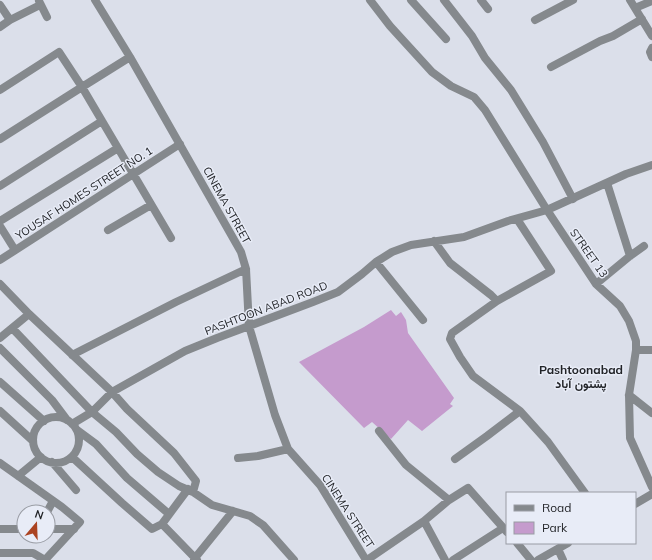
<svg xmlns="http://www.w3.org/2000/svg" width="652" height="560" viewBox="0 0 652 560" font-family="Mulish,Vazirmatn,sans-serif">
<rect width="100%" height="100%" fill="#dbdfea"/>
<path fill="#c59bcd" d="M391 310 396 316 401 312 406 320 408 333 454 398 450 404 453 406 422 431 408 420 391 439 372 422 364 428 299 362 364 327Z"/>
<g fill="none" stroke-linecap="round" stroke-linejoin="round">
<path stroke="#85898d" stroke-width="8" d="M95 0 130 57 241 252 246 269 249 326 275 415 288 449 320 485 366 560
M370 0 390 26 432 72 451 86 474 97 485 110 547 210 596 284 620 306 629 321 636 341V350L629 395 630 438 652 487
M411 0 446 39
M444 0 472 36 485 58 511 90 543 142 573 199
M481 0 488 9
M630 0 652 36
M39 1 47 17
M0 5 10 20
M635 8 652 1
M535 20 573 0
M0 27 10 20 40 5
M652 48 650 52 652 57
M551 67 600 41 613 36 642 19
M0 90 59 52 82 87 171 238
M0 139 82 87 130 57
M607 183 630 256
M0 186 102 121
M517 219 551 271 497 301 452 333 450 339 460 357 473 376 520 411 548 442 585 493
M0 221 118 148
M0 226 15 250
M108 230 151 205
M434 241 450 263 491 295 497 301
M0 260 180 144
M376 262 423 320
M0 284 29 314 112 392 127 409 174 453 196 481 193 492 212 505 250 516 263 525 294 560
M596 284 630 256 644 246
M12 328 92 412 116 432 137 454 158 472 179 486 193 492
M0 338 29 314
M0 348 52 400 67 420
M636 350H652
M72 355 176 302 246 269
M0 382 44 421
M629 395 652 413
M0 411 33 441
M33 440a23 23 0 1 1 46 0a23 23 0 1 1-46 0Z
M72 424 92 412 112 392 185 351 217 338 313 302 338 292 362 274 376 262 392 252 411 245 464 237 508 221 547 210 626 174 652 165
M77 430 96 444 127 478 169 514
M379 431 406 465 449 500
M72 457 122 503 152 529 162 524 188 489
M238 458 258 456 288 449
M455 459 487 436 520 411
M52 462 76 490
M0 463 62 507 80 522 45 560
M18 476 41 457
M635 504 652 494
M47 512 53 501
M424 521 445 560
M162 524 197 560
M517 543 531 560
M558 549 563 560
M194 560 195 558 233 511
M367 560 424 521 449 500 468 488 507 532
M453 560 503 528
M538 560 568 543"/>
<path stroke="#85898d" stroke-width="8" d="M0 529H24
M48 529H74
M0 553H33L45 560"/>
</g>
<g text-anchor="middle" stroke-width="3" stroke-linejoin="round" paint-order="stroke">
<g font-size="11" fill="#222428" stroke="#e8ecf7">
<text transform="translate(84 193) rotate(-33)" y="4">YOUSAF HOMES STREET NO. 1</text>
<text transform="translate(227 205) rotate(61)" y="4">CINEMA STREET</text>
<text transform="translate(589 253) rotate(55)" y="4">STREET 13</text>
<text transform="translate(266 308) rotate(-21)" y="4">PASHTOON ABAD ROAD</text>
<text transform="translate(348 511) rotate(57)" y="4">CINEMA STREET</text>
</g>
<g font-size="12" font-weight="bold" fill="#222428" stroke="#e8ecf7">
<text x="581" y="374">Pashtoonabad<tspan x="581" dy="14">پشتون آباد</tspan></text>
</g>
</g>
<rect x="506" y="492" width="130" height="52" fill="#e8ecf7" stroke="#999ca4"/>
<rect x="514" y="505" width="20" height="6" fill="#85898d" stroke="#999ca4"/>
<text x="542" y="512" font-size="12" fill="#222428">Road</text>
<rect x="514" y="522" width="20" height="12" fill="#c59bcd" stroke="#999ca4"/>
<text x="542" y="532" font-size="12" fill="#222428">Park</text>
<g transform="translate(36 524) rotate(19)"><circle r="19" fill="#e8ecf7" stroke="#999ca4"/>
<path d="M0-3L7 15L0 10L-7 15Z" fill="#ab4321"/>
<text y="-6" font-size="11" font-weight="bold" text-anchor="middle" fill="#222428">N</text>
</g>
</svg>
